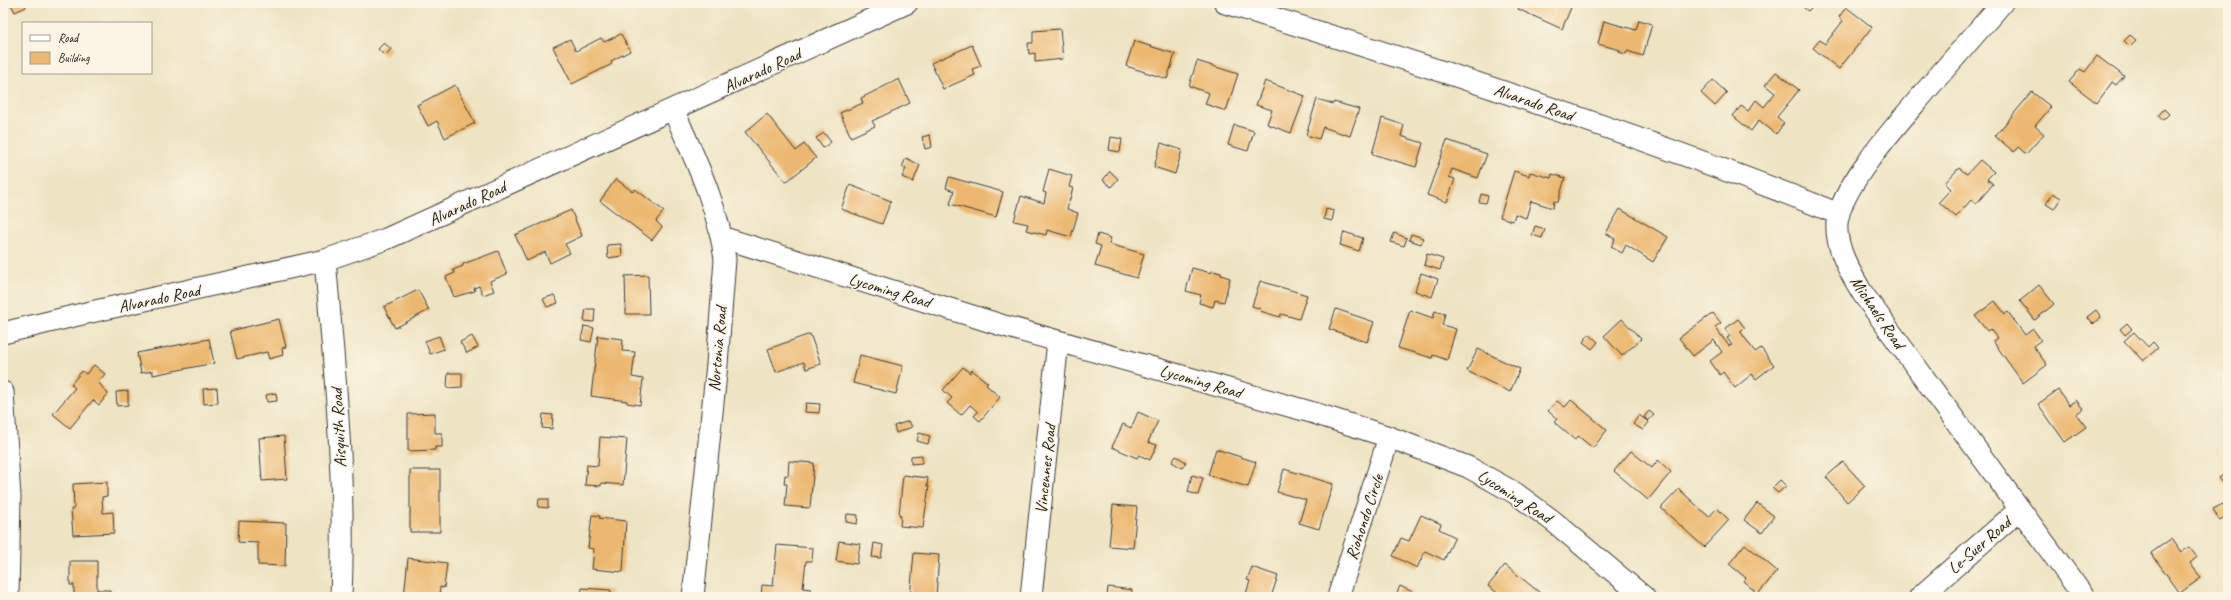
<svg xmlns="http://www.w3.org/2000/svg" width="2231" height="600" viewBox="0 0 2231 600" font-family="Caveat,sans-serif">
<rect width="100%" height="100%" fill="#fcf5e5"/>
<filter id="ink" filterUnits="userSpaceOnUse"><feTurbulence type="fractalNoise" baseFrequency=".025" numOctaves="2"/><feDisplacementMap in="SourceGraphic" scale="8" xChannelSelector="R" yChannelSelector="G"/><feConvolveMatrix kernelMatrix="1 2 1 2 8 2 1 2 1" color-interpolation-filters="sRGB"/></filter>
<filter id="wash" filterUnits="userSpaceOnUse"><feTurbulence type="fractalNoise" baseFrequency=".012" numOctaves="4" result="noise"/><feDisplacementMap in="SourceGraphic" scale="16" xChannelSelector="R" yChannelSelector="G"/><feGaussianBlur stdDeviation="0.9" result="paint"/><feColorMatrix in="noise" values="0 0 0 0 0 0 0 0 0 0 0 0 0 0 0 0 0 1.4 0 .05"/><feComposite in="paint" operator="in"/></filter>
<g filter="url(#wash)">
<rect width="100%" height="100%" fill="#eee3c3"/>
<g id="blocks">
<path fill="#ecb76f" d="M10 3H25L26 7 15 12Z
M1521 3H1573L1562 29 1518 9Z
M1798 3H1816L1808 11Z
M1846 7 1872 27 1839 69 1813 48 1820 40 1825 44 1843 21 1839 17Z
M1639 20 1652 24 1643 56 1627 51 1626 54 1619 52 1620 50 1598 44 1604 21 1636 30Z
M1060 29 1063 59 1035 62V53L1029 54 1028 43H1033V31Z
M621 34 630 51 611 61 612 64 572 84 553 47 570 39 576 51 601 38 604 42Z
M2130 35 2136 40 2130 46 2124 41Z
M1134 41 1175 54 1167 79 1126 66Z
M384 43 391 49 385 56 378 49Z
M972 45 981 66 972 69 975 75 943 89 931 63Z
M2097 56 2124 76 2116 85 2112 82 2097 103 2069 82 2080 69 2085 72Z
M1197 61 1238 74 1226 111 1205 104 1209 93 1189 86Z
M1776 72 1799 90 1777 117 1784 123 1776 134 1759 120 1751 131 1733 116 1741 106 1748 111 1756 100 1764 107 1775 93 1765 85Z
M899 79 910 103 872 121 875 126 851 137 840 113 863 103 861 98Z
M1713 80 1727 93 1715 106 1701 93Z
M1265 81 1305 96 1291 133 1267 124 1272 110 1256 105Z
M455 85 475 123 445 138 437 121 428 126 417 105Z
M2032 92 2051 107 2035 126 2044 134 2026 154 2018 147 2014 152 1995 136Z
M1317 99 1333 104 1334 102 1359 109 1350 136 1323 127 1319 139 1306 135Z
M2164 109 2169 114 2163 120 2158 116Z
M767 114 796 151 804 144 816 158 786 182 745 132Z
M1382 118 1404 125 1401 136 1423 143 1416 167 1372 154Z
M1234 125 1254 131 1248 151 1228 145Z
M824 133 831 142 823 148 816 138Z
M930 135 932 147 925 149 922 137Z
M1111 137 1122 139 1120 152 1109 150Z
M1447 140 1487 154 1478 178 1452 169 1449 177 1455 179 1447 202 1427 195Z
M1161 143 1182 150 1175 174 1154 167Z
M906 158 920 165 913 182 902 177 906 169 902 167Z
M1980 160 1994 172 1987 179 1993 184 1976 204 1971 200 1956 217 1939 202 1951 189 1945 183 1959 168 1967 174Z
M1049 169 1072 176 1069 187 1073 188 1067 209 1078 213 1071 237 1047 230 1046 235 1026 230 1028 224 1014 221 1021 196 1044 203 1046 193 1043 192Z
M1110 171 1118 179 1111 187 1103 180Z
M1514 171 1529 176 1530 172 1551 178 1552 174 1565 178 1558 202 1554 201 1553 208 1531 201 1526 218 1515 214 1513 221 1500 217Z
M949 177 1003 192 996 217 950 204 954 191 946 188Z
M616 179 633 192 635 189 664 211 656 221 662 227 652 240 600 201Z
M850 185 891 201 882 224 841 209Z
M2053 193 2061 198 2054 209 2046 204Z
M1481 194 1488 196 1486 203 1479 202Z
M1326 209 1334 211 1332 221 1324 219Z
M1620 209 1668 237 1653 262 1626 245 1622 253 1611 247 1615 239 1606 233Z
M571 210 582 236 565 244 570 253 550 263 545 252 527 261 515 235Z
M1535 226 1545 229 1542 238 1532 235Z
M1344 232 1363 238 1359 251 1340 245Z
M1394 233 1407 238 1404 246 1391 242Z
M1098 234 1111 238 1109 244 1144 254 1137 278 1095 266 1101 246 1095 244Z
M1411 234 1423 238 1421 244 1409 240Z
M621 244 622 256 608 258 607 245Z
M498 251 507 274 490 281 494 291 483 295 479 286 474 288 475 291 454 297 446 277 455 273 453 270 463 266V264Z
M1427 254 1443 259 1440 270 1424 265Z
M1192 268 1211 273 1212 271 1221 273V275L1230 278 1224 302 1215 300 1213 307 1199 303 1201 295 1186 291Z
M1421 273 1438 279 1432 297 1415 291Z
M648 275 649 314H626L625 276Z
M1260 281 1307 295 1299 319 1281 314 1280 317 1260 311 1261 309 1252 306Z
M2039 285 2054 304 2035 320 2020 301Z
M418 290 429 310 395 328 384 307Z
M554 295 558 303 547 307 543 299Z
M1995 301 2005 314 2008 312 2025 335 2033 329 2041 340 2033 346 2047 365 2023 383 1993 341 1997 338 1990 329 1987 331 1975 316Z
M586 309H595L594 322 584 321Z
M1336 309 1374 322 1367 342 1329 329Z
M1410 310 1433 318 1435 311 1445 314 1442 325 1456 329 1447 360 1433 355 1432 358 1398 348Z
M2096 310 2101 317 2093 324 2087 317Z
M1713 313 1721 323 1715 327 1729 346 1732 345 1727 338 1730 336 1725 329 1738 319 1745 328 1740 331 1755 352 1761 348 1774 365 1756 379 1752 374 1735 388 1723 372 1720 375 1710 361 1722 352 1714 340 1693 356 1679 338Z
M279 319 286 347 282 348 283 355 269 359 267 352 237 359 230 331Z
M1622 319 1641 339 1622 356 1604 336Z
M2127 323 2132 329 2125 335 2120 329Z
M584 326 594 328 591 342 581 340Z
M2134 332 2148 347 2153 342 2158 348 2143 361 2124 341Z
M810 334 821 364 806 369 804 362 776 372 768 349Z
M1589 334 1598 342 1592 349 1583 342Z
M439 336 444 349 430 354 425 341Z
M472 336 478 347 467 353 460 342Z
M598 336 623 339 622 351 635 352 632 377 643 379 640 405 627 403V401L591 396Z
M209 339 214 363 153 375V371L141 373 137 353Z
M1478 349 1520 369 1510 392 1467 371Z
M860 355 903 366 896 394 853 383Z
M94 365 105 374 98 382 108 394 99 405 93 400 70 428 53 414 75 388 71 384 82 371 86 374Z
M963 367 970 373 972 370 988 383 986 385 1000 397 980 421 974 416 978 412 970 405 961 415 947 403 952 398 943 390Z
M448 373H462V387L447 388Z
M217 388 218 403 204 404 203 389Z
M2058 390 2069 405 2076 400 2083 409 2076 414 2086 427 2065 442 2038 404Z
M128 391V405L117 406 116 392Z
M276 393 277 401 267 402 266 395Z
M1571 400 1607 430 1593 448 1578 436 1575 440 1554 422 1557 419 1548 411 1557 401 1565 407Z
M806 403 820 404 819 413 805 412Z
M1649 411 1654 415 1648 421 1644 417Z
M1138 412 1158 421 1148 442 1157 445 1150 460 1139 455 1137 458 1112 447 1123 424 1131 428Z
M435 413V433H442V447H435V450L408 451V414Z
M543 414 553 415 552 429 542 428Z
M1639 415 1649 422 1643 430 1633 424Z
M909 421 912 427 896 433 894 426Z
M919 433 930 436 928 444 917 441Z
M284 436 287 479 262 481 259 438Z
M600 437 627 439 623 485 601 483V486L585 485 587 465 598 466Z
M1216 449 1256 462 1248 487 1208 475Z
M1631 451 1652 468 1658 460 1671 472 1648 500 1614 471Z
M922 455V463L911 464V456Z
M1176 456 1186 462 1182 468 1172 462Z
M789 461 814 463 810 508 785 506 787 484H784L785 475 788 476Z
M1843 462 1865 486 1847 502 1826 477Z
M1284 469 1333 484 1319 529 1299 523 1306 500 1277 492Z
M410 470H440V532H410Z
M2228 471V489L2219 478Z
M903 475 928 478 927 486H929L923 528 900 526 901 516 899 515Z
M1192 475 1203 478 1198 495 1188 492Z
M1780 480 1786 486 1778 493 1772 488Z
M107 482V496L102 497 103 513 113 512 114 533 73 535 71 509H74L73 484Z
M1679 489 1709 517 1717 508 1729 520 1704 547 1661 508Z
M539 499H548V508L538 507Z
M1757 503 1774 516 1762 533 1744 520Z
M2223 504 2228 516 2219 520 2213 509Z
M1113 505 1137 507 1133 548 1109 546Z
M847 514 858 515 857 524 846 522Z
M592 515 600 516 599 518 626 521 623 572 592 569 594 549 588 548Z
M1421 515 1441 524 1439 529 1455 537 1444 560 1425 551 1417 568 1393 556 1401 538 1409 541Z
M239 521 286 523 285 566 258 565V543L238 542Z
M2172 538 2182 552 2189 547 2197 557 2190 563 2201 578 2180 593 2151 553Z
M839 541 860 544 857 564 836 561Z
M874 543 883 545 881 558 872 557Z
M1745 544 1777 571 1758 594 1743 581 1746 578 1729 564Z
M777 545 813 548 812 561H806L803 588 811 589 810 597H761L762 585 773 586Z
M914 553 939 555 936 597H910Z
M408 558 447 563 444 588 440 587 439 597H404Z
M70 561H97V590H110V597H74V585H70Z
M1505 565 1539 592 1536 597H1503L1488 586Z
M1252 567 1278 576 1271 597H1245L1250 581 1247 580Z
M1400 586 1413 592 1411 597H1395Z
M1108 587 1132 590 1131 597H1107Z
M582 588 611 590 610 597H581Z"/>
</g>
</g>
<g filter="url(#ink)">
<use href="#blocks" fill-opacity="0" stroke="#3c3a35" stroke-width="1"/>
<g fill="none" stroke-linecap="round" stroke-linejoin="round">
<g stroke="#3c3a35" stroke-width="23">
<path id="minor" d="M1225 3C1432 66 1638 134 1839 214
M2002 3C1978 31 1954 58 1930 86 1904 117 1841 184 1837 223 1835 248 1851 274 1863 294L2084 597
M673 109C694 157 719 207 725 260L717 364 693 597
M721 237 1001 325 1314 413 1389 437 1468 467 1515 493 1553 521 1644 597
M325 260C335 372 346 484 341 597
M3 333 82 314 325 260 386 239 907 3
M3 392 10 497 8 597
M1031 597 1058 341
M1338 597 1389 437
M1920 597 2020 509"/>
</g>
<use href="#minor" stroke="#fff" stroke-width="21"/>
</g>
</g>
<g text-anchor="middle" stroke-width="3" stroke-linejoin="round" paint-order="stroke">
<g font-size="17" fill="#1c1c1c" stroke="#fcf5e5">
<text transform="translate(762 70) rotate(-25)" y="6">Alvarado Road</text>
<text transform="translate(1534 102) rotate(19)" y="6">Alvarado Road</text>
<text transform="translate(467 203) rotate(-25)" y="6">Alvarado Road</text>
<text transform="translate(890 290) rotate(17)" y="6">Lycoming Road</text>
<text transform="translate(159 298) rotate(-12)" y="6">Alvarado Road</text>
<text transform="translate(1878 312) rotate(56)" y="6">Michaels Road</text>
<text transform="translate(717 349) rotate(-85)" y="6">Nortonia Road</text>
<text transform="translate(1201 381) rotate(16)" y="6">Lycoming Road</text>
<text transform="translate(338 428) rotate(-93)" y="6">Aisquith Road</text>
<text transform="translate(1045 469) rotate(-84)" y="6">Vincennes Road</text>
<text transform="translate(1515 496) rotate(33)" y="6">Lycoming Road</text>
<text transform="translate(1364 517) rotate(-72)" y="6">Riohondo Circle</text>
<text transform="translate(1979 545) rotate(-41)" y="6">Le-Suer Road</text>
</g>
</g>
<rect width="2231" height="600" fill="none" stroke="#fcf5e5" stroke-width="16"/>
<rect x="22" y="22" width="130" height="52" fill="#fcf5e5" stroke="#a29e95"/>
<rect x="30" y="35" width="20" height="6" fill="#ffffff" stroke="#a29e95"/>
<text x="58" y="42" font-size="12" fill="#1c1c1c">Road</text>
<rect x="30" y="52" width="20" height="12" fill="#ecb76f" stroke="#a29e95"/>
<text x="58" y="62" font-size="12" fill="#1c1c1c">Building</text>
</svg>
